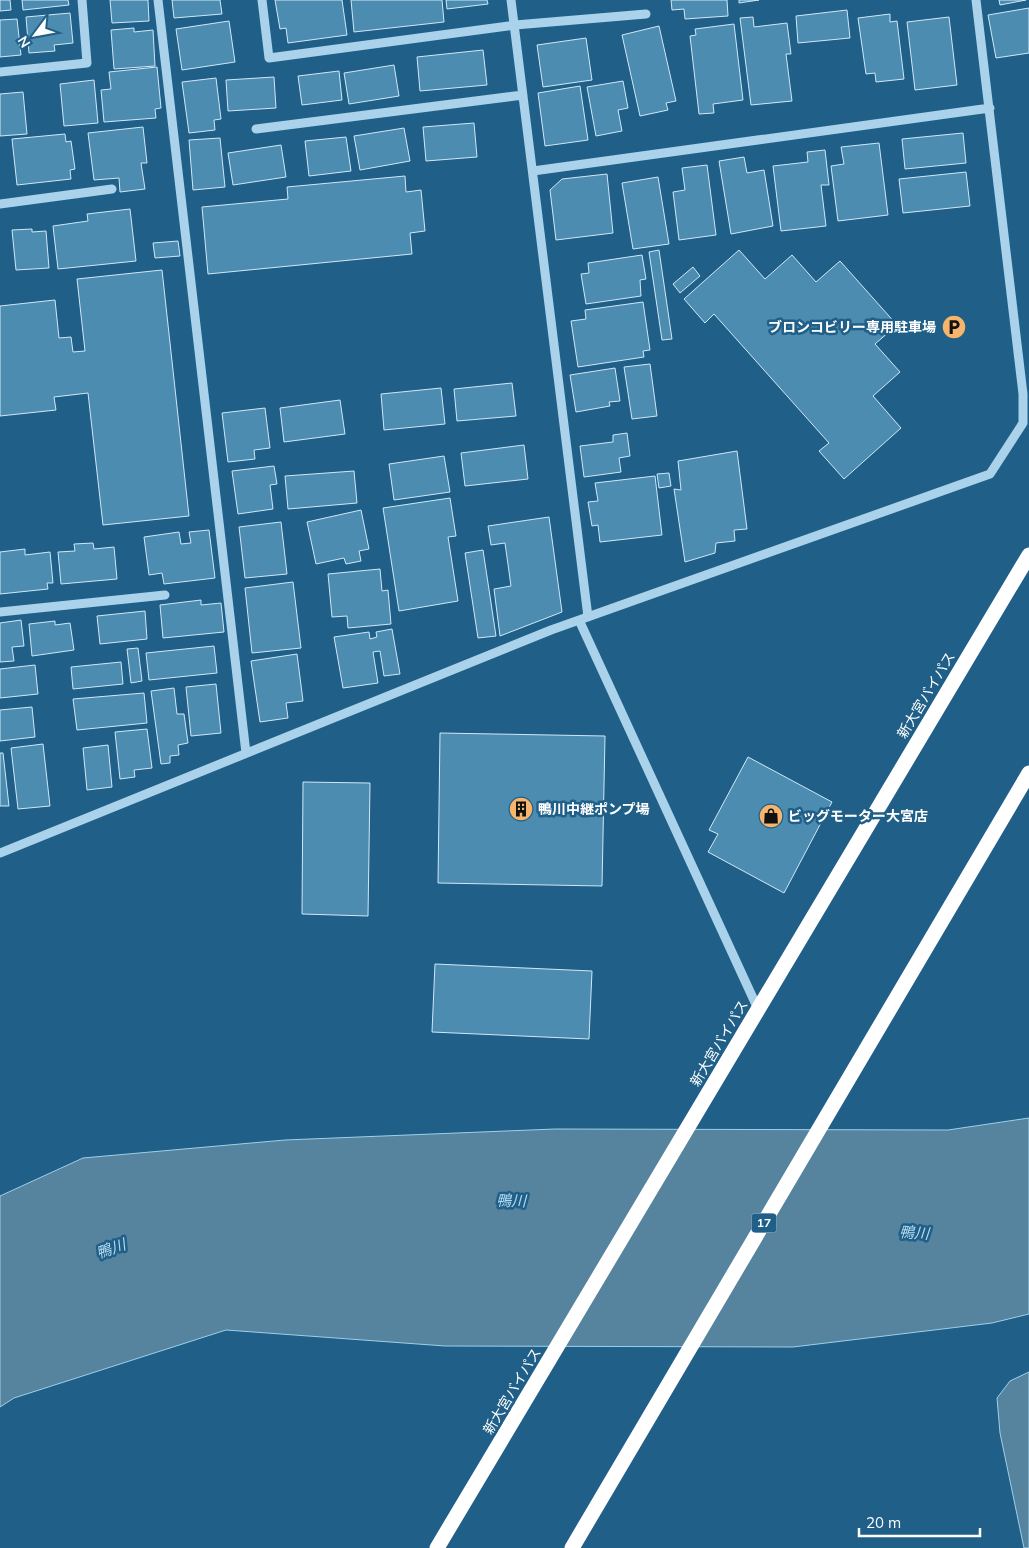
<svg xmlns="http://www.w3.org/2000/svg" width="1029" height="1548" viewBox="0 0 1029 1548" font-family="Mulish,'Noto Sans JP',sans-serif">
<rect width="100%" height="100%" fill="#205f87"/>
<path fill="#56839d" stroke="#9ed0eb" d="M1029 1118V1314L992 1323 793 1347 445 1346 226 1330 14 1398 0 1407V1196L83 1158 285 1140 555 1129 948 1130Z
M1029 1372V1548H1024L1000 1433 997 1398 1010 1381Z"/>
<path fill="#4d8cb1" stroke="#cfe8f7" d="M0 0H10L11 10 0 11Z
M22 0H68L69 5 23 10Z
M110 0H148L149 21 112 23Z
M172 0H220L222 14 174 18Z
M275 0H342L347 35 288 43 286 28 280 29Z
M351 0H442L444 22 354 32Z
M446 0H487L488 4 447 9Z
M671 0H727L728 16 685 19 684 9 672 10Z
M739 0H759L739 3Z
M999 0H1026L1000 5Z
M1029 8V53L996 58 988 15Z
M847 10 850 38 798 43 796 16Z
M70 13 73 43 54 45 55 51 29 53 26 17Z
M890 14V22L897 21 904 79 876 82 875 73 866 74 858 18Z
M753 17 754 27 787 23 791 54H786L792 101 751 105 740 18Z
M949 17 957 85 915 90 907 22Z
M17 19 21 55 0 57V20Z
M229 21 235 62 182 70 176 29Z
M734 24 743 100 713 104 714 113 699 114 690 36 696 35 695 29Z
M659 26 676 101 666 103 668 110 640 116 622 35Z
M134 28V32L153 30 155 66 114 69 111 30Z
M586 38 592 80 543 87 537 45Z
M483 50 487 85 420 91 417 57Z
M394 65 399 96 349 104 344 73Z
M157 67 161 108 155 109 156 118 104 122 101 90 111 89 109 72Z
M339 71 342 100 302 105 298 76Z
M274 77 276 108 228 111 226 80Z
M216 78 221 119 214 120 215 130 189 133 182 82Z
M94 80 98 123 64 126 60 84Z
M623 81 628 108 618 110 622 131 596 136 587 87Z
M580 86 588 140 545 146 538 93Z
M23 92 27 134 0 136V94Z
M474 123 477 157 426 161 423 127Z
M143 127 147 163H141L145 189 120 192 119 178 94 180 88 133Z
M404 128 410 161 360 170 354 136Z
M963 133 966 163 905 169 902 139Z
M65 134 66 142 71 141 75 169 70 170 71 179 17 185 12 139Z
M346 137 351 171 309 176 305 141Z
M220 138 225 187 193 190 189 140Z
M879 143 888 215 838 221 831 166 844 164 841 147Z
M281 145 286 177 233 185 228 153Z
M825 150 829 185H821L826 226 781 231 773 166 808 162 807 152Z
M744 157 747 173 764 170 773 226 731 234 719 161Z
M707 165 716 235 679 240 673 192 685 190 682 168Z
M966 172 970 206 903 213 899 179Z
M607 174 613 233 556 240 550 190 562 179Z
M405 176 406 192 421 190 425 231 410 233 412 254 208 274 202 207 288 199 287 187Z
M658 177 669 244 633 249 622 183Z
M130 209 136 261 58 269 53 226 88 221 87 214Z
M32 229V232L46 231 49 268 16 270 12 230Z
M178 241 180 256 155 258 153 243Z
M659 250 672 339 662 340 649 252Z
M739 250 765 279 792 255 816 282 840 261 897 325 875 344 900 372 873 396 901 428 844 479 819 451 829 443 714 314 705 323 684 299Z
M642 255 646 279 640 280 641 296 586 304 581 274 589 273 588 263Z
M693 267 700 276 680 293 673 284Z
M162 270 189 516 103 525 88 393 54 397 56 410 0 416V306L55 300 59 338 71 337 73 352 85 351 77 279Z
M643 302 650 350 643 351 644 357 578 367 571 321 586 319 585 310Z
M650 364 657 416 632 419 624 367Z
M615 368 620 401 609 402 610 406 576 412 570 375Z
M512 383 516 416 457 421 454 389Z
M441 388 445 424 384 430 381 394Z
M340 400 345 434 284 442 280 408Z
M265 408 270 448 254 450 255 459 228 462 222 413Z
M627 433 630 456 619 458 621 472 584 477 580 446 613 442V435Z
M524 445 528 479 465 486 461 453Z
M737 451 747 529 734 530 735 541 716 543 715 553 685 562 674 489 681 490 678 461Z
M444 456 450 492 394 500 389 464Z
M274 466 277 484 270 485 273 509 238 514 232 471Z
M354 471 357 503 288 509 285 476Z
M669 473 671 486 659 488 657 474Z
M655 476 662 535 600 542 598 525 592 526 588 502 598 501 595 483Z
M450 498 456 536 448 537 458 601 399 611 383 508Z
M361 510 369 549 359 551 361 561 346 564 344 558 316 564 307 522Z
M549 517 562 612 500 636 494 589 511 586 505 543 491 545 488 526Z
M281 522 287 574 245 578 239 527Z
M209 530 215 578 164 584 162 573 149 575 144 537 179 532 181 544 191 543 189 532Z
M93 543 94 549 114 547 117 579 61 584 58 552 75 551 74 544Z
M25 549V555L50 552 53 583H47L48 589 0 594V552Z
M483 550 496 636 478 638 465 553Z
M380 569 382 591 388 590 391 624 348 628 347 616 332 617 328 574Z
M293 582 301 648 252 653 245 588Z
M201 600V605L221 603 224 632 163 638 160 605Z
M145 611 147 639 100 644 97 616Z
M21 620 24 646 12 647 14 661 0 662V623Z
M55 621V625L70 623 74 650 32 656 29 624Z
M392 629 400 674 384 676 380 651 373 652 378 683 343 688 334 637 369 632 370 639 377 637 376 632Z
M214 646 217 673 149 680 146 653Z
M138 648 142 681 131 683 127 649Z
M297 654 303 701 286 703 288 718 260 722 251 661Z
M121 662 123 684 73 689 71 667Z
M35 665 38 694 0 698V669Z
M216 684 221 733 191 736 186 687Z
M174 688 177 714H184L188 743 178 745 179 755 170 756V763L161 764 151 691Z
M144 693 147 723 77 730 73 699Z
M32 707 35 737 0 741V710Z
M147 729 152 768 134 770 135 777 120 779 115 732Z
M440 733 605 736 602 886 438 883Z
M43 744 50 806 18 809 11 748Z
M108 745 112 787 87 790 83 748Z
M0 753H3L9 806H0Z
M748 757 832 802 784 893 708 852 718 834 709 830Z
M303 782 370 783 368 916 302 914Z
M435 964 592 971 589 1039 432 1032Z"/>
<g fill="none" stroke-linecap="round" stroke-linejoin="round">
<path stroke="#aad2ea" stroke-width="9" d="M158 0 246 753
M262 0 269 58 515 25 646 14
M511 0 588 617
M0 72 87 63 82 0
M256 129 523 95
M533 171 990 108
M0 204 112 189
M0 612 165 595
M579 620 758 1009
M0 853 551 630 990 474 1023 423V394L976 0"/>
<path stroke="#fff" stroke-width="15" d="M437 1548 1029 555
M572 1548 1029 773"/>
</g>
<defs>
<g id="parking-disc" transform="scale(1.25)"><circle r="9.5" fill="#f7b56b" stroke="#205f87"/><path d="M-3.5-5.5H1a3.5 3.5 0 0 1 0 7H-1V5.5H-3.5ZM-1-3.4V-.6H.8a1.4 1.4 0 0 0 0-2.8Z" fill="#111"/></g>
<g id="building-disc" transform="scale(1.25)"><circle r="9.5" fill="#f7b56b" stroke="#205f87"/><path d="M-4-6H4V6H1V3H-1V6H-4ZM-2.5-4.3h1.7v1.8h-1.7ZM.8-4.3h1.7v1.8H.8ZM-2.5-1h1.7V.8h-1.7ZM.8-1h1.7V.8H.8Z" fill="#111"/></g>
<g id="shop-disc" transform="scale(1.25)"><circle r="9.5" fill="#f7b56b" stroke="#205f87"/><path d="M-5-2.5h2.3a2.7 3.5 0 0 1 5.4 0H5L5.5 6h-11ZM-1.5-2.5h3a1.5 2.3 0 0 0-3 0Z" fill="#111"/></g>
</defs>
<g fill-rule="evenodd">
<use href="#parking-disc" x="954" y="327"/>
<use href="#building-disc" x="521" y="809"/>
<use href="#shop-disc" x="771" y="816"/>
</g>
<g text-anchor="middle" stroke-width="5" stroke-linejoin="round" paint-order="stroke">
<rect fill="#205f87" stroke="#bccfdb" stroke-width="1" x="751.5" y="1213.5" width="25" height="19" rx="4"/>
<g font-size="12" font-weight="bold" fill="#fff">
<text x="764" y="1227">17</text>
</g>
<g font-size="14" font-weight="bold" fill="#fff" stroke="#205f87" text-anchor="start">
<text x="936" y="332" text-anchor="end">ブロンコビリー専用駐車場</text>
<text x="538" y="814">鴨川中継ポンプ場</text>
<text x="788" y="821">ビッグモーター大宮店</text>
</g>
<g font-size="14" fill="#fff" stroke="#205f87">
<text transform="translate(926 695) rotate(-59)" y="5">新大宮バイパス</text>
<text transform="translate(719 1043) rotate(-59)" y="5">新大宮バイパス</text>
<text transform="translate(512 1391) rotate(-59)" y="5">新大宮バイパス</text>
</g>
<g font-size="15" font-style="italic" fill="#b6dcf1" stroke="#205f87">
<text transform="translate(511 1201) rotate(1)" y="5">鴨川</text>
<text transform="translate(914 1233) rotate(4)" y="5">鴨川</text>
<text transform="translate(111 1249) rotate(-20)" y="5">鴨川</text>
</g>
</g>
<g transform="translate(35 35) rotate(238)" stroke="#205f87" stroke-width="4" paint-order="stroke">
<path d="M0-4L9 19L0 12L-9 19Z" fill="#ffffff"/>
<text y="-8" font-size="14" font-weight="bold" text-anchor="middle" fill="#ffffff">N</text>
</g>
<path d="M859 1528v8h121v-8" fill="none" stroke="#ffffff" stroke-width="2.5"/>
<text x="866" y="1528" font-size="15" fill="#ffffff" stroke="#205f87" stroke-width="4" paint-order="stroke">20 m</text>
</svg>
